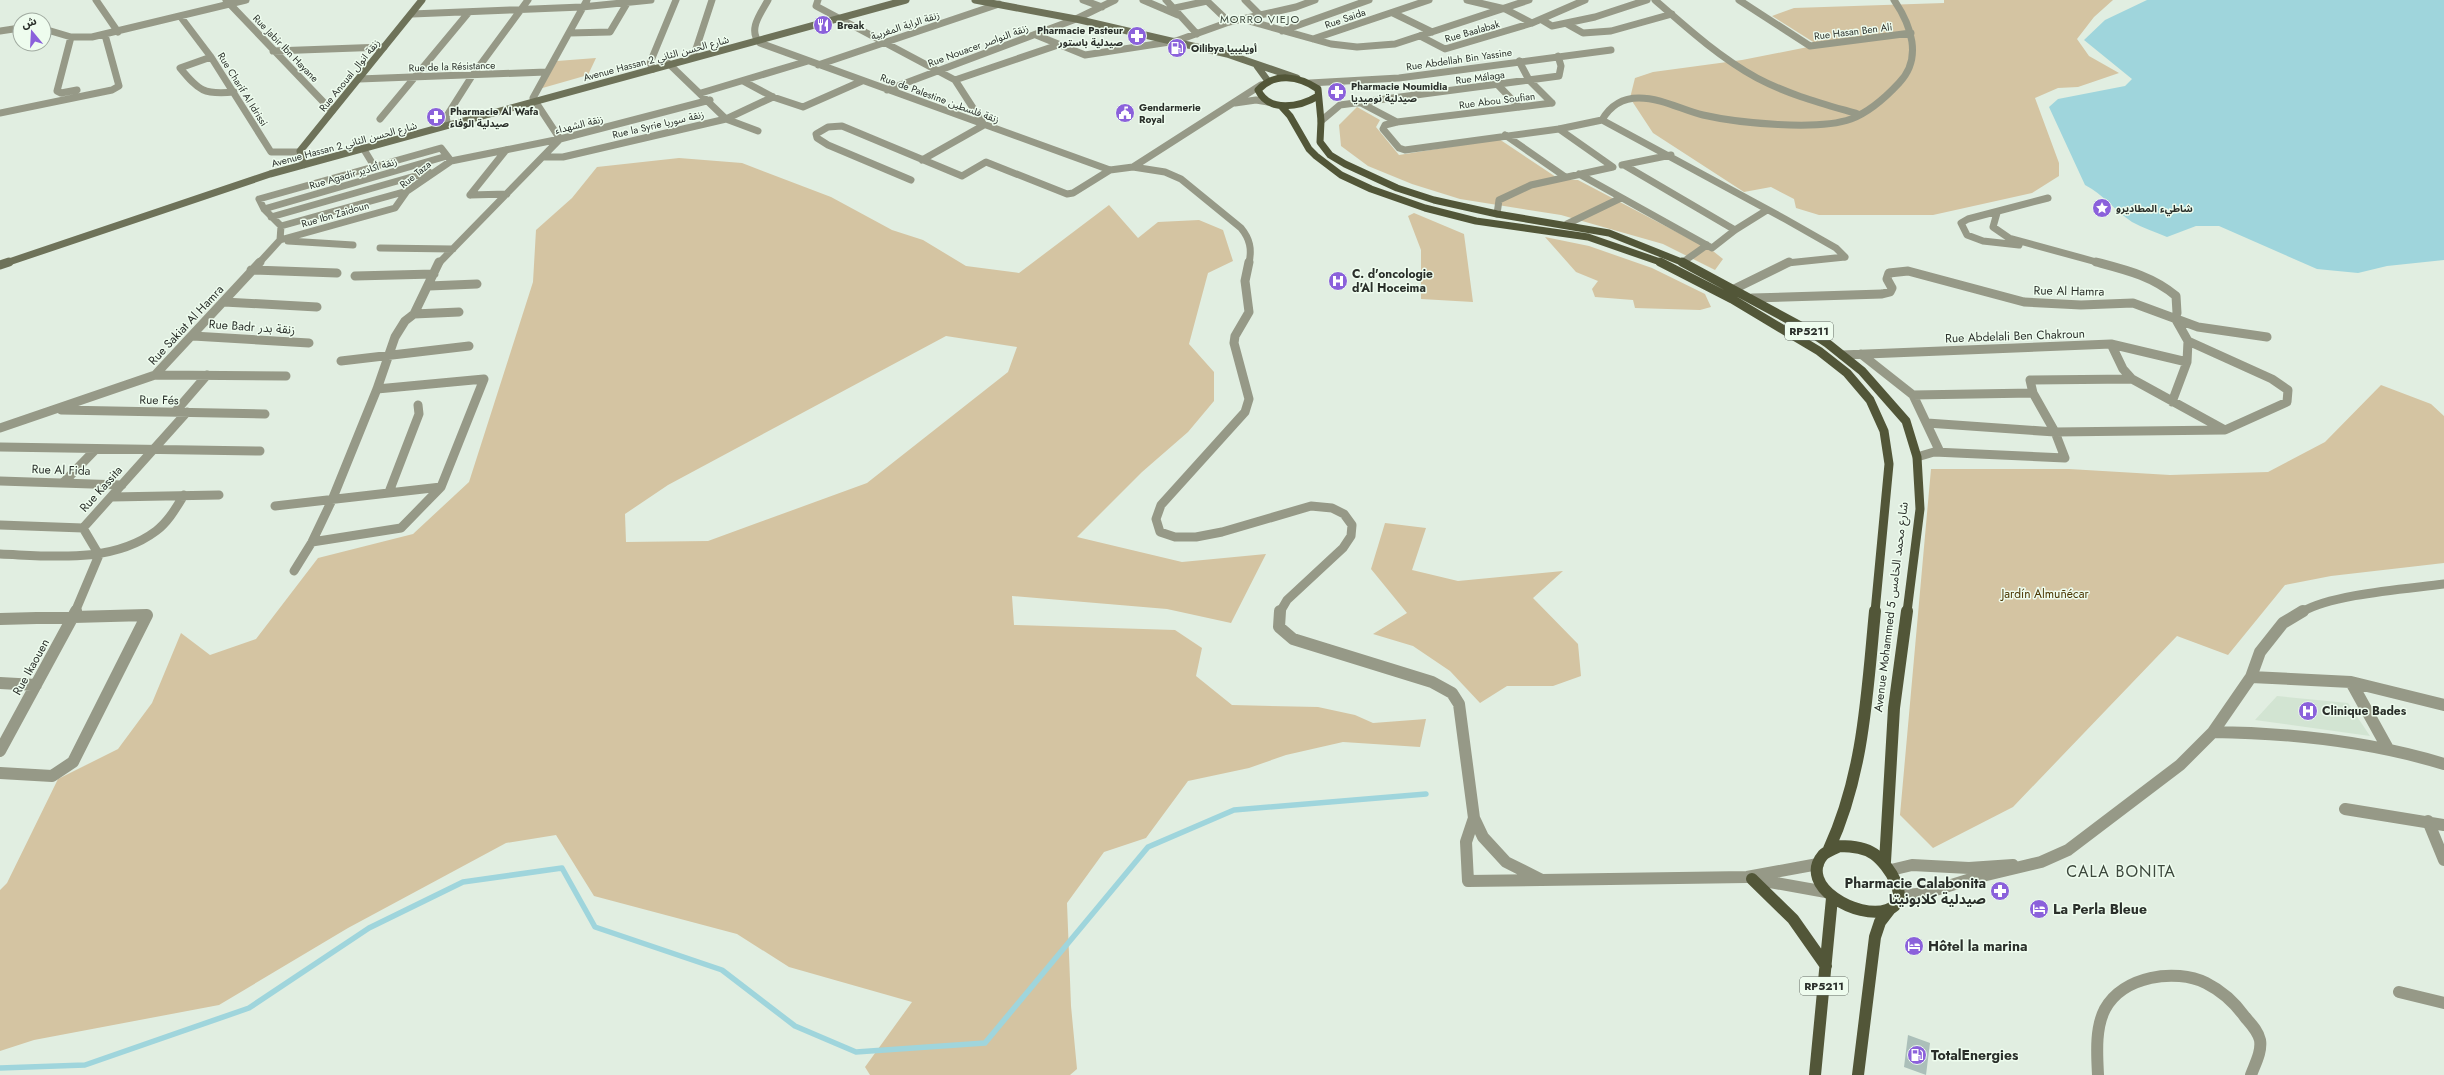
<svg xmlns="http://www.w3.org/2000/svg" width="2444" height="1075" viewBox="0 0 2444 1075" font-family="Jost,'Noto Sans Arabic',sans-serif">
<rect width="100%" height="100%" fill="#e1eee1"/>
<path fill="#d2e4d2" d="M2277 696 2348 703 2370 736 2255 720Z"/>
<path fill="#d4c4a2" fill-rule="evenodd" d="M1944 0H2113L2094 17 2077 39 2089 56 2119 73 2078 87 2058 88 2035 98 2059 163V176L2032 193 1933 215H1819L1796 208 1794 199 1771 187 1744 192 1653 133 1630 98 1635 78 1653 72 1742 60 1818 45 1772 16 1794 8 1944 3Z
M596 58 588 75 539 89 557 61Z
M1357 107 1380 120 1376 127 1399 155 1499 139 1559 179 1578 180 1713 251 1723 259 1715 270 1663 244 1561 215 1460 199 1412 184 1368 166 1341 146 1339 125Z
M679 158 742 163 831 197 892 230 923 240 966 266 1019 273 1109 205 1138 238 1158 222 1199 220 1223 230 1233 261 1208 273 1189 344 1214 372V401L1188 432 1142 472 1077 537 1182 562 1266 554 1231 623 1167 609 1012 596 1014 625 1175 630 1202 648 1196 676 1232 705 1318 707 1355 715 1373 723 1426 719 1420 747 1343 742 1286 755 1249 768 1188 781 1146 838 1104 852 1067 903 1071 1006 1077 1069 1070 1075H870L865 1067 912 1002 789 967 737 934 594 896 556 835 506 843 348 928 219 1005 34 1040 0 1051V890L7 883 58 779 118 749 152 703 181 633 210 655 256 639 318 558 413 534 469 482 533 282 536 230 572 198 597 167ZM946 336 1017 347 1008 372 867 483 708 541 626 542 625 514 668 485Z
M1414 213 1464 234 1473 302 1421 299V250L1408 216Z
M1545 237 1589 246 1652 268 1705 294 1711 307 1700 310 1635 308 1633 300 1595 297 1592 289 1598 281 1576 272Z
M2381 385 2431 404 2444 416V563L2331 576 2285 585 2228 655 2177 636 2013 807 1933 848 1900 815 1931 469H2069L2170 475 2268 472 2325 442Z
M1385 523 1426 528 1412 570 1458 581 1563 571 1533 598 1578 644 1581 676 1553 686H1507L1480 703 1450 671 1413 646 1373 634 1407 613 1371 569Z"/>
<path fill="#9fd5dc" d="M2147 0H2444V260L2387 266 2358 273 2317 269 2219 226H2196L2167 237C2156 232 2143 228 2132 222 2115 211 2103 194 2085 185L2049 107 2058 99 2125 86 2132 79 2084 40 2105 20Z"/>
<g fill="none" stroke-linecap="round" stroke-linejoin="round">
<path stroke="#9fd5dc" stroke-width="5.5" d="M0 1068 85 1065 249 1008 369 928 463 882 562 868 595 927 722 970 795 1026 856 1052 985 1043 1148 847 1234 810 1426 794"/>
</g>
<path fill="#abbfb9" d="M1908 1035 1930 1043 1926 1075 1904 1067Z"/>
<g fill="none" stroke-linecap="round" stroke-linejoin="round">
<path stroke="#969987" stroke-width="7" d="M96 0 118 32
M226 0 332 111
M768 0C761 13 747 30 760 43L1110 170 1133 167 1261 85
M818 0 816 6 955 80 984 125 922 160
M1083 0 1102 7
M1143 0 1178 15
M1166 0 1197 34
M1206 0 1229 22
M1245 0 1260 15
M1467 0 1505 9 1532 23
M1655 0C1687 28 1719 57 1757 78 1789 95 1824 104 1858 114
M1739 0 1810 46 1911 33
M1175 8 1207 1
M1393 13 1432 32
M412 14 582 7 651 0
M180 16 211 57 271 152H299
M1242 19 1331 44 1357 47 1395 44 1529 0
M1542 20 1552 26 1595 17 1647 0
M1567 24 1583 33 1611 31 1672 14
M44 29 71 37H92L246 0
M0 31 20 28
M1282 31 1369 0
M569 33 610 32 629 0
M1036 35 1085 55 1176 41 1229 22 1296 7 1315 0
M1420 36 1445 49 1532 23 1585 0
M71 37 57 91 61 93 77 90
M1313 39 1429 0
M273 51 384 47
M694 55 712 0
M211 57 180 68C199 91 204 95 234 92
M1519 61 1529 80 1552 103
M667 62 726 119 758 131
M818 65 999 4
M653 69 650 63 676 0
M359 79 546 72
M955 80 1058 45
M743 81 773 97 803 107 862 81
M1310 83 1399 78 1611 50
M1498 85 1519 107
M887 90 1076 19 1115 0
M701 93 808 61
M1359 102 1397 122
M1235 103 1256 100 1268 102
M1552 103 1397 122 1385 125 1383 129 1399 148 1405 150 1559 129 1602 120 1785 219 1836 248 1845 257
M0 113 112 90 119 86 105 35
M380 119 469 12
M1602 120C1610 106 1622 98 1639 98 1662 98 1682 110 1703 115 1738 123 1818 131 1851 119 1869 112 1886 97 1899 83 1923 58 1911 25 1894 0
M1321 121 1340 105 1559 76 1561 66 1558 56
M448 125 446 117 472 76 528 0
M1505 135 1564 176
M363 148 374 166
M543 157H563L726 119 773 97
M1622 165 1671 155
M1624 165 1735 230
M1133 167 1165 172 1181 179 1241 228C1250 239 1252 249 1249 263
M1579 174 1712 248 1735 230 1767 210
M911 180 828 145 817 138 816 134 828 127 842 126 962 176 986 162 1067 194 1073 193 1110 170
M470 195 506 150
M470 195 507 194
M264 209 447 156
M1997 213 1993 227 2009 238 2100 263
M1497 214 1499 200 1531 185 1613 167 1559 129
M271 217 429 172
M1567 224 1621 198
M281 226 407 191
M280 240 395 208 407 191 451 161 560 139 710 100
M280 240 281 226 264 209 259 199 441 148 451 161
M288 241 353 245
M2019 245 1983 241 1967 235 1961 223 1968 219 2048 198
M380 248 453 249
M1683 262 1707 245
M259 263 280 240
M439 263 560 139 533 98 587 0
M1787 263 1845 257"/>
<path stroke="#969987" stroke-width="9" d="M1249 262 1245 281 1249 312 1235 336 1234 343 1249 399 1245 412 1161 505 1156 519 1160 532 1175 537H1196L1222 532 1311 506 1332 508 1344 514 1352 525 1351 536 1343 548 1287 600 1280 612
M2096 262C2126 270 2152 276 2176 296L2177 313 2175 318
M251 270 337 273
M355 276 434 274
M429 286 477 284
M1726 293 1789 262
M1752 298 1882 294 1890 292 1892 288 1887 279 1889 273 1908 271 2024 302 2081 305 2133 303 2198 327 2267 337
M224 302 317 307
M414 314 459 312
M193 336 309 343
M2111 344 2123 369 2132 379
M1861 354 1913 395 2033 393
M1842 355 2111 344 2187 362
M341 361 469 346
M155 375 286 376
M1913 395 1940 452
M2172 402 2187 362 2188 341 2175 318
M61 410 265 414
M175 412 207 375
M1927 423 2055 432 2225 430 2287 402 2288 390 2272 379 2188 341
M0 428 155 375 260 262
M0 447 260 451
M1917 457 1934 452 2065 458 2055 432 2033 393 2030 380 2132 379 2223 429
M0 481 122 485
M63 483 96 449
M389 492 419 414 418 405
M112 497 219 495
M275 506 441 487 484 379 377 389
M0 525 83 528
M83 528 187 412
M312 542 401 528 441 487
M0 554C51 556 112 564 156 531 168 522 176 508 184 495
M294 571 312 542 332 500 377 389 395 337 405 321 414 314 439 262
M75 612 99 555 83 528
M2302 612C2332 594 2407 589 2444 584"/>
<path stroke="#969987" stroke-width="12" d="M1280 611 1279 627 1293 639 1432 682 1452 693 1459 704 1474 818 1483 837 1506 862 1542 880
M0 619 147 615 73 762 52 776 0 773
M2251 677 2351 682 2444 705
M2351 682 2387 747
M0 683 36 685
M2213 732C2292 733 2368 741 2444 764
M0 751 76 611
M2345 809 2444 825
M1474 818 1466 842 1468 881 1747 877 1818 864
M2428 821 2444 860
M1891 870 1912 865 1969 868 2013 865
M1753 879 1826 892
M1898 896 1926 893 1974 878 2041 862 2068 850 2180 765 2213 732 2251 677 2260 652 2283 623 2303 611
M2399 992 2444 1003
M2098 1075C2097 1054 2095 1028 2105 1009 2123 976 2175 968 2206 983 2222 991 2235 1003 2245 1017 2251 1024 2258 1031 2260 1040 2262 1052 2255 1064 2251 1075"/>
<path stroke="#6e7259" stroke-width="7" d="M975 0 1076 19 1227 54 1297 78
M1257 66 1268 81
M304 165 300 151 422 0
M6 263 270 174 906 0"/>
<path stroke="#6e7259" stroke-width="9" d="M0 265 9 262"/>
<path stroke="#525638" stroke-width="7" d="M1318 96C1300 107 1269 113 1258 90 1274 72 1299 76 1318 89L1321 121 1320 142 1330 155 1345 164 1397 188 1434 200 1497 214 1609 233 1684 263
M1281 106 1290 116 1309 149 1316 156 1341 175 1371 189 1425 208 1476 221 1588 237 1663 263"/>
<path stroke="#525638" stroke-width="9" d="M1660 262 1732 299 1819 351 1847 373 1870 400 1884 431 1889 464 1875 612
M1682 262 1806 329 1827 343 1862 371 1906 421 1917 457 1920 509 1907 612"/>
<path stroke="#525638" stroke-width="12" d="M1839 846C1851 846 1864 847 1874 854 1888 864 1914 901 1887 910 1858 920 1797 886 1823 855 1827 851 1834 849 1839 846Z
M1829 849C1864 773 1867 693 1875 611
M1885 862 1894 708 1907 611
M1752 879 1793 919 1826 966
M1815 1075 1832 898
M1858 1075 1875 937 1880 922 1890 909"/>
</g>
<defs>
<g id="restaurant-disc" transform="scale(1)"><circle r="9.5" fill="#8b61db" stroke="#eefcee"/><path d="M-5-6h1v4h1v-4h1v4h1v-4h1v5L-1.5 .5V6h-2V.5L-5-1ZM5-6V6H3V1.5H1.5Q1.5-4 5-6Z" fill="#fff"/></g>
<g id="pharmacy-disc" transform="scale(1)"><circle r="9.5" fill="#8b61db" stroke="#eefcee"/><path d="M-2-6h4v4h4v4h-4v4h-4v-4h-4v-4h4Z" fill="#fff"/></g>
<g id="fuel-disc" transform="scale(1)"><circle r="9.5" fill="#8b61db" stroke="#eefcee"/><path d="M-5.5-6h7V0h2V4h1.3V-2.5L3-4.5l.8-.8L6-3V5H2.5V1h-1V6h-7ZM-4.2-4.7v3.2H.2V-4.7Z" fill="#fff"/></g>
<g id="civic-disc" transform="scale(1)"><circle r="9.5" fill="#8b61db" stroke="#eefcee"/><path d="M-.6-6.5H3V-4.5H.6V-3L4-1V1h2V6H-6V1h2V-1L-.6-3ZM-1.2 2.5V6h2.4V2.5Z" fill="#fff"/></g>
<g id="sight-disc" transform="scale(1)"><circle r="9.5" fill="#8b61db" stroke="#eefcee"/><path d="M0-6L1.8-2.2L6-1.7L2.9 1.2L3.7 5.4L0 3.3L-3.7 5.4L-2.9 1.2L-6-1.7L-1.8-2.2Z" fill="#fff"/></g>
<g id="hospital-disc" transform="scale(1)"><circle r="9.5" fill="#8b61db" stroke="#eefcee"/><path d="M-5-5h3v3.5h4V-5h3V5h-3V1.5h-4V5h-3Z" fill="#fff"/></g>
<g id="hotel-disc" transform="scale(1)"><circle r="9.5" fill="#8b61db" stroke="#eefcee"/><path d="M-6-4.5h1.5V1H6V5H4.5V3h-9V5H-6ZM-4 0a1.8 1.8 0 1 1 3.6 0ZM.5 0V-2.5h3Q6-2.5 6 0Z" fill="#fff"/></g>
</defs>
<g fill-rule="evenodd">
<use href="#restaurant-disc" x="823" y="25"/>
<use href="#pharmacy-disc" x="1137" y="36"/>
<use href="#fuel-disc" x="1177" y="48"/>
<use href="#pharmacy-disc" x="1337" y="92"/>
<use href="#civic-disc" x="1125" y="113"/>
<use href="#pharmacy-disc" x="436" y="117"/>
<use href="#sight-disc" x="2102" y="208"/>
<use href="#hospital-disc" x="1338" y="281"/>
<use href="#hospital-disc" x="2308" y="711"/>
<use href="#pharmacy-disc" x="2000" y="891"/>
<use href="#hotel-disc" x="2039" y="909"/>
<use href="#hotel-disc" x="1914" y="946"/>
<use href="#fuel-disc" x="1917" y="1055"/>
</g>
<g text-anchor="middle" stroke-width="3" stroke-linejoin="round" paint-order="stroke">
<g font-size="10" fill="#2a2f2a" stroke="#eefcee">
<text transform="translate(1345 18) rotate(-19)" y="4">Rue Saida</text>
<text transform="translate(905 25) rotate(-18)" y="4">زنقة الراية المغربية</text>
<text transform="translate(1472 31) rotate(-16)" y="4">Rue Baalabak</text>
<text transform="translate(1853 31) rotate(-7)" y="4">Rue Hasan Ben Ali</text>
<text transform="translate(978 45) rotate(-20)" y="4">Rue Nouacer زنقة النواصر</text>
<text transform="translate(286 48) rotate(46)" y="4">Rue Jabir Ibn Hayane</text>
<text transform="translate(656 58) rotate(-15)" y="4">Avenue Hassan 2 شارع الحسن الثاني</text>
<text transform="translate(1459 59) rotate(-8)" y="4">Rue Abdellah Bin Yassine</text>
<text transform="translate(452 66) rotate(-2)" y="4">Rue de la Résistance</text>
<text transform="translate(349 75) rotate(-51)" y="4">Rue Anoual زنقة انوال</text>
<text transform="translate(1480 77) rotate(-7)" y="4">Rue Málaga</text>
<text transform="translate(243 89) rotate(58)" y="4">Rue Charif Al Idrissi</text>
<text transform="translate(940 98) rotate(20)" y="4">Rue de Palestine زنقة فلسطين</text>
<text transform="translate(1497 100) rotate(-7)" y="4">Rue Abou Soufian</text>
<text transform="translate(579 124) rotate(-14)" y="4">زنقة الشهداء</text>
<text transform="translate(658 124) rotate(-13)" y="4">Rue la Syrie زنقة سوريا</text>
<text transform="translate(344 144) rotate(-15)" y="4">Avenue Hassan 2 شارع الحسن الثاني</text>
<text transform="translate(353 173) rotate(-16)" y="4">Rue Agadir زنقة أكادير</text>
<text transform="translate(415 174) rotate(-39)" y="4">Rue Taza</text>
<text transform="translate(335 214) rotate(-16)" y="4">Rue Ibn Zaidoun</text>
</g>
<g font-size="10" font-weight="bold" fill="#2a2f2a" stroke="#eefcee" text-anchor="start">
<text x="837" y="29">Break</text>
<text x="1123" y="34" text-anchor="end">Pharmacie Pasteur<tspan x="1123" dy="12">صيدلية باستور</tspan></text>
<text x="1191" y="52">Oilibya أويليبيا</text>
<text x="1351" y="90">Pharmacie Noumidia<tspan x="1351" dy="12">صيدلية نوميديا</tspan></text>
<text x="1139" y="111">Gendarmerie<tspan x="1139" dy="12">Royal</tspan></text>
<text x="450" y="115">Pharmacie Al Wafa<tspan x="450" dy="12">صيدلية الوفاء</tspan></text>
<text x="2116" y="212">شاطيء المطاديرو</text>
</g>
<g font-size="11" letter-spacing="1" fill="#3d483d" stroke="#eefcee">
<text x="1260" y="23">MORRO VIEJO</text>
</g>
<g fill="#eefcee" stroke="#656c65" stroke-width="1">
<rect x="1785" y="322" width="48" height="18" rx="3"/>
<rect x="1800" y="977" width="48" height="18" rx="3"/>
</g>
<g font-size="11" font-weight="bold" fill="#2a2f2a">
<text x="1809" y="335">RP5211</text>
<text x="1824" y="990">RP5211</text>
</g>
<g font-size="12" font-weight="bold" fill="#2a2f2a" stroke="#eefcee" text-anchor="start">
<text x="1352" y="278">C. d'oncologie<tspan x="1352" dy="14">d'Al Hoceima</tspan></text>
<text x="2322" y="715">Clinique Bades</text>
</g>
<g font-size="12" fill="#2a2f2a" stroke="#eefcee">
<text transform="translate(2069 291) rotate(1)" y="4">Rue Al Hamra</text>
<text transform="translate(186 325) rotate(-47)" y="4">Rue Sakiat Al Hamra</text>
<text transform="translate(252 327) rotate(4)" y="4">Rue Badr زنقة بدر</text>
<text transform="translate(2015 336) rotate(-2)" y="4">Rue Abdelali Ben Chakroun</text>
<text transform="translate(159 400) rotate(1)" y="4">Rue Fés</text>
<text transform="translate(61 470) rotate(2)" y="4">Rue Al Fida</text>
<text transform="translate(101 489) rotate(-48)" y="4">Rue Kassita</text>
<text transform="translate(1891 607) rotate(-83)" y="4">Avenue Mohammed 5 شارع محمد الخامس</text>
<text transform="translate(31 667) rotate(-61)" y="4">Rue Ikaouen</text>
</g>
<g font-size="12" fill="#4a3603" stroke="#eefcee">
<text x="2045" y="598">Jardín Almuñécar</text>
</g>
<g font-size="14" font-weight="bold" fill="#2a2f2a" stroke="#eefcee" text-anchor="start">
<text x="1986" y="888" text-anchor="end">Pharmacie Calabonita<tspan x="1986" dy="16">صيدلية كلابونيتا</tspan></text>
<text x="2053" y="914">La Perla Bleue</text>
<text x="1928" y="951">Hôtel la marina</text>
<text x="1931" y="1060">TotalEnergies</text>
</g>
<g font-size="16" letter-spacing="1" fill="#3d483d" stroke="#eefcee">
<text x="2121" y="877">CALA BONITA</text>
</g>
</g>
<g transform="translate(32 32) rotate(342)"><circle r="19" fill="#eefcee" stroke="#a0aaa0"/>
<path d="M0-3L7 15L0 10L-7 15Z" fill="#8b61db"/>
<text y="-6" font-size="11" font-weight="bold" text-anchor="middle" fill="#2a2f2a">ش</text>
</g>
</svg>
